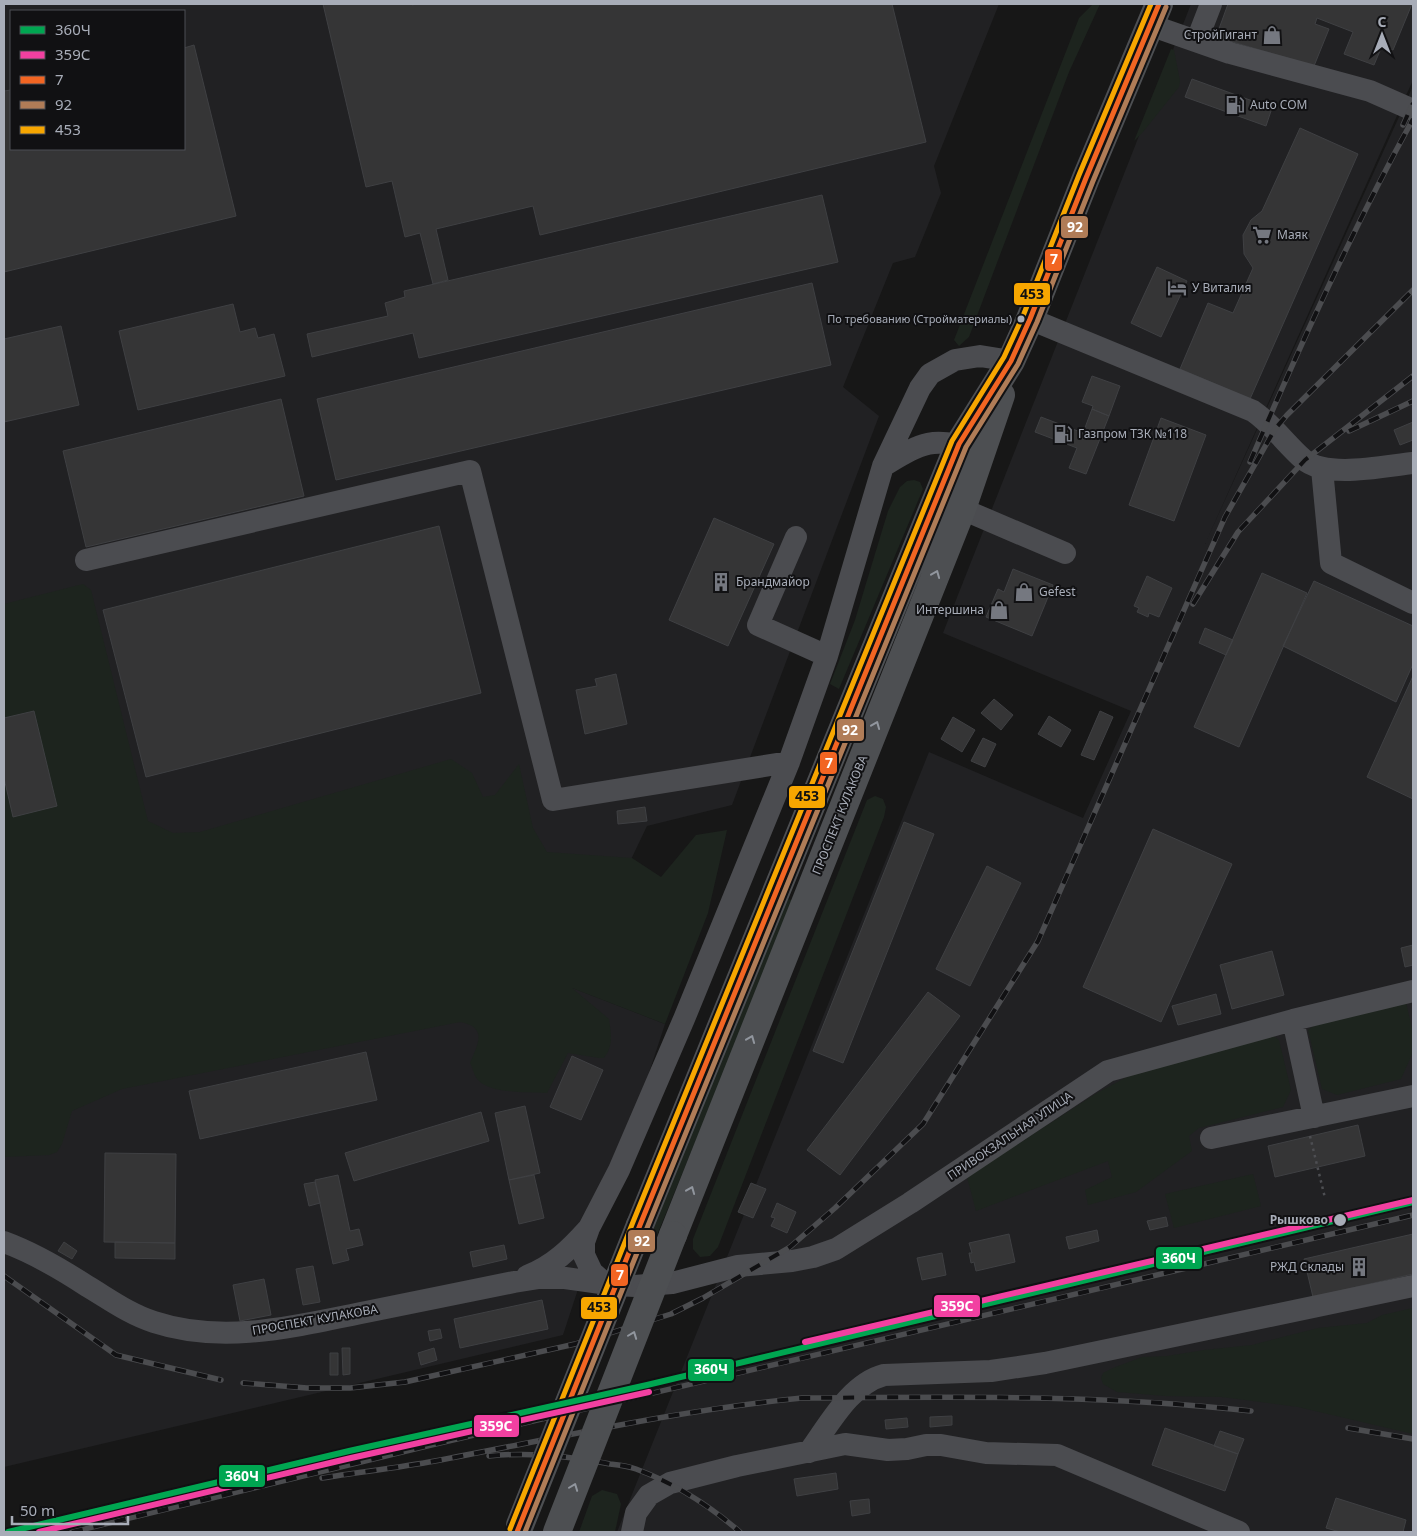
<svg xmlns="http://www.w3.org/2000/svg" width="1417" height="1536" viewBox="0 0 1417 1536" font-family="'Noto Sans',sans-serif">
<rect width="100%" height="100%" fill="#171717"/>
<path fill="#212123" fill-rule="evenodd" d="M4 4H999L934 166 941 193 915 257 893 263 843 387 879 416 732 805 647 826 570 987 665 1024 563 1335 4 1467ZM11 11H184V149H11Z
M1191 4H1413V80L1205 544 1413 86V1532H617L929 752 1083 818 1131 711 943 633Z"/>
<path fill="#1d241e" d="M1093 4H1100L1069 72 969 337 959 346 954 340 1079 18Z
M1171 49 1174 50 1180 81 1179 87 1143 132 1134 141Z
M914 480 920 482 923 489 839 689 830 684 855 620 888 511 900 487 907 481Z
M83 584 91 590 148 821 173 833 200 832 451 759 472 773 483 797 495 795 519 764 533 828 547 852 632 858 661 877 696 835 727 830 708 913 665 1024 572 988 609 1019C611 1034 614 1045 604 1058H599L568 1053 547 1093C529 1092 491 1094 478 1080 474 1076 473 1068 470 1063 478 1044 488 1027 460 1022L122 1089 72 1111 62 1144 57 1152 49 1155 4 1157V604Z
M875 796 883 799 886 807 884 817 718 1247 710 1256 700 1257 693 1249V1239L867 800Z
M785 898 794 901 655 1240 647 1237Z
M1406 1002 1413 1033V1052L1401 1079 1337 1095 1322 1089 1308 1030 1315 1025Z
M1272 1035 1279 1040 1291 1090 1283 1107 1199 1128 1189 1136 1192 1151 1136 1192 1088 1205 1085 1190 1112 1177 1108 1161 976 1211 967 1177 1097 1093 1134 1073Z
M1253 1174 1261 1206 1174 1228 1165 1194Z
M1413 1308V1434L1298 1407 1222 1397 1165 1396 1117 1392 1103 1384 1101 1378 1103 1373 1113 1368 1142 1357 1167 1356 1204 1350 1252 1345 1318 1328 1367 1323 1382 1315Z
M602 1490 617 1494 621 1504 615 1532H579L592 1496Z"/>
<path fill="#353536" stroke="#3f4043" d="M323 4H412V5L418 4H892L926 142 540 235 533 206 436 229 448 280 433 284 420 233 405 237 392 181 366 187Z
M1228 4H1412L1393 50 1382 46 1374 65 1344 54 1353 32 1317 18 1315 24 1329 29 1314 66 1216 37Z
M194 45 236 216 4 272V91L11 90V149H184V48Z
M1192 79 1272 108 1266 126 1185 97Z
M1300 128 1358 154 1250 399 1180 369 1208 303 1233 313 1253 268 1244 254 1243 235 1251 220 1262 211Z
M822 195 838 262 419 358 413 333 312 357 307 334 388 316 385 303 405 297 404 291Z
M1157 267 1187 281 1161 337 1131 323Z
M812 283 831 365 336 480 317 399Z
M233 304 240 332 255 328 258 338 274 334 285 376 138 410 119 331Z
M61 326 79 405 4 422V339Z
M1092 376 1120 386 1109 416 1092 409 1093 406 1082 402Z
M281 399 304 496 86 547 63 451Z
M1092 409 1109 416 1086 474 1069 468 1077 448 1035 432 1041 417 1083 433Z
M1161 418 1206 435 1174 521 1129 505Z
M1413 422V440L1400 445 1394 430Z
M714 518 774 544 728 646 669 620Z
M439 526 481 693 146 777 103 610Z
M1013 569 1053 585 1032 636 986 617 998 589 1004 592Z
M1262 573 1307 593 1239 747 1194 727Z
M1147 576 1172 588 1159 617 1149 613 1148 617 1137 612 1139 608 1134 606Z
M1314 581 1413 626V664L1396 702 1283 646Z
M1205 628 1233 640 1226 655 1199 643Z
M616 674 627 724 585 734 576 690 597 686 595 679Z
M1413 676V799L1367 777Z
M994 699 1013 715 1001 730 981 713Z
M34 711 57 806 13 817 4 778V718Z
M1100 711 1113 717 1094 760 1081 755Z
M1049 716 1071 730 1061 747 1038 734Z
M953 717 975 730 962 752 941 739Z
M983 738 996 744 985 767 971 761Z
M645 807 647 821 618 824 617 811Z
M904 822 934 834 843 1063 813 1051Z
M1153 829 1232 864 1161 1022 1083 987Z
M987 866 1021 883 970 986 936 969Z
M1413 945V965L1405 967 1401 948Z
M1272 951 1284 995 1232 1009 1220 965Z
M928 992 960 1016 840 1175 807 1150Z
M1216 994 1221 1014 1178 1025 1172 1006Z
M366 1052 377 1100 200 1139 189 1091Z
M572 1056 603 1070 581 1120 550 1107Z
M525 1106 540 1173 509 1180 495 1113Z
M481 1112 489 1141 354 1181 345 1153Z
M1358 1125 1365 1156 1275 1177 1268 1146Z
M105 1153 176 1154 175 1243 104 1242Z
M338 1175 350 1231 359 1229 363 1245 346 1249 349 1260 333 1264 315 1180Z
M534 1175 544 1218 519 1224 509 1180Z
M315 1182 320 1203 309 1206 304 1184Z
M751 1183 766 1189 753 1218 738 1212Z
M777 1203 796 1212 787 1233 771 1226 775 1218 771 1217Z
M1166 1217 1168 1226 1150 1230 1147 1221Z
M1097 1230 1099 1241 1069 1249 1066 1237Z
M1009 1234 1015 1262 976 1271 974 1262 971 1263 969 1253H972L969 1243Z
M1413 1234V1274L1313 1297 1304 1259Z
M64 1242 77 1251 72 1259 58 1251Z
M115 1242 175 1243V1259L115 1258Z
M504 1245 507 1259 473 1267 470 1252Z
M942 1253 946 1275 922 1280 917 1258Z
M313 1266 320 1302 303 1305 296 1269Z
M264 1279 271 1315 240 1321 233 1285Z
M542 1300 548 1329 460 1348 454 1319Z
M440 1329 442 1338 430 1341 428 1331Z
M342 1348H350V1374L343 1375Z
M434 1348 437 1360 421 1365 418 1353Z
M330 1353H338V1375H330Z
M952 1416V1425L930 1427V1417Z
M907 1418 908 1427 886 1429 885 1420Z
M1165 1428 1238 1454 1225 1491 1152 1465Z
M1220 1431 1244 1439 1238 1454 1214 1446Z
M836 1473 838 1489 797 1496 794 1479Z
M1336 1498 1406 1520 1403 1532H1340L1326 1528Z
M869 1499 870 1513 852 1516 850 1501Z"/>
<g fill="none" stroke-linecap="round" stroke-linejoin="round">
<path stroke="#4d4e52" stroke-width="2.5" stroke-dasharray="2.5 4" stroke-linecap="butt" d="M1310 1136 1325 1198"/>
<path stroke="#4b4c50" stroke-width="22" d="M1211 4 1199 35 1219 41
M1150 25 1230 53 1370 91 1413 110
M1030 319 1253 411C1273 425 1285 443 1303 459 1326 479 1384 466 1413 463
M883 466C920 444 932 435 975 450
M1322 469 1331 563 1413 603
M962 509 1065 553
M796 537 758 625 827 656
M86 560 470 471 553 800 789 762
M1293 1020 1314 1117
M1211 1138 1413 1096
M4 1242C34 1253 61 1269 87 1286 109 1299 129 1314 154 1322 224 1345 296 1326 366 1312 415 1302 465 1292 514 1282L539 1278H565L615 1285 635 1286 672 1283 738 1266 792 1261 813 1257 836 1249 910 1203 1108 1071 1293 1020 1413 991
M527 1276C553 1266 570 1249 588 1229
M612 1284 601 1280 592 1272 584 1255V1242L589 1228 619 1170 684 1019 789 762 827 656 883 466 920 388 930 374 955 360 980 356 1011 361
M809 1452C829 1425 850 1384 884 1375L991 1371 1045 1363 1413 1286
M632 1532 636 1513 649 1495 670 1483 737 1466 845 1444 888 1450 907 1449 926 1445H941L986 1453 1057 1455 1239 1532"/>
<path stroke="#4d4f52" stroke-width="28" d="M640 1225 959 444 1011 361 1030 319 1086 178 1159 4
M673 1235 962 509 1001 395"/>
<g stroke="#4b4c4f" stroke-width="5.5">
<path id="rail" d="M1403 125 1413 103
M1349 431 1413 401
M1250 462C1300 346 1352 230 1413 119
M1193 604 1238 532 1305 460 1413 376
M4 1276 116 1355 221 1380
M243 1383 307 1388H350L405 1382 575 1344 671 1314 703 1298 790 1247 835 1208 923 1124 1038 941 1225 517 1275 429 1287 415 1413 290
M1348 1428 1413 1439
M489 1456C529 1452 571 1456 610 1464 619 1465 628 1466 636 1469 674 1483 710 1506 740 1532
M322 1478C359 1472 397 1468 435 1461 557 1438 678 1410 802 1398 951 1397 1102 1394 1251 1411
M72 1532 427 1446 1413 1215"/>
</g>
<use href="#rail" stroke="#111113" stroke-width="4" stroke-dasharray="11" stroke-linecap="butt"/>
<path stroke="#4d4f52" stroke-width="28" d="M520 1525 640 1225
M557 1532 673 1235"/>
<g stroke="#111113" stroke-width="9">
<path id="bus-1" d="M517 1532 640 1225 959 444 1011 361 1030 319 1086 178 1159 4"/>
</g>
<g stroke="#111113" stroke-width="9">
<path id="bus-2" d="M525 1532 647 1228 966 447 1018 364 1037 322 1093 181 1166 7"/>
</g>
<g stroke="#111113" stroke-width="9">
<path id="bus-3" d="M510 1529 633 1222 952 441 1004 357 1023 316 1079 175 1151 4"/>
</g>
<use href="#bus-1" stroke="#f26522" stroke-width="5"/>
<use href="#bus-2" stroke="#b07c57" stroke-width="5"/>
<use href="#bus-3" stroke="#f7a600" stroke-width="5"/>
<g stroke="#111113" stroke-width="10">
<path id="rail-1" d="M8 1532 349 1451 647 1385 1413 1202"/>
</g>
<g stroke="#111113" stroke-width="10">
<path id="rail-2" d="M805 1342 1413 1200
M39 1532 351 1458 649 1392"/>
</g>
<use href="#rail-1" stroke="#00a651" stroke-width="6"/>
<use href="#rail-2" stroke="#f240a1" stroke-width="6"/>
</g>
<defs><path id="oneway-chevron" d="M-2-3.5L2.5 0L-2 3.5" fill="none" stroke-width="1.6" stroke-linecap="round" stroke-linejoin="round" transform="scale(1.25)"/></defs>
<g stroke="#91969e">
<use href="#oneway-chevron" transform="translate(936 574) rotate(-68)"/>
<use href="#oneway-chevron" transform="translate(876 725) rotate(-68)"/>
<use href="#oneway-chevron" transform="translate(751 1039) rotate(-68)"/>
<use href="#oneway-chevron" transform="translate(691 1190) rotate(-68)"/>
<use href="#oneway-chevron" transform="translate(633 1335) rotate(-69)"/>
<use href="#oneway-chevron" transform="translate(574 1487) rotate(-69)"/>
</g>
<defs>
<g id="shop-bare" transform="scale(1.5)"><path d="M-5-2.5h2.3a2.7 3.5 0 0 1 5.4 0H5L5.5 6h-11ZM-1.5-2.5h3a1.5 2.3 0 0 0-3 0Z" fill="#757880" stroke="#111113" stroke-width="2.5" paint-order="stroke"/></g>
<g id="fuel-bare" transform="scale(1.5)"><path d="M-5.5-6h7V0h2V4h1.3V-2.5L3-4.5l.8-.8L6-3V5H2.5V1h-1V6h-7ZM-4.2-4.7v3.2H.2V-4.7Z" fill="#757880" stroke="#111113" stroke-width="2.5" paint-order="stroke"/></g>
<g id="supermarket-bare" transform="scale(1.5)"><path d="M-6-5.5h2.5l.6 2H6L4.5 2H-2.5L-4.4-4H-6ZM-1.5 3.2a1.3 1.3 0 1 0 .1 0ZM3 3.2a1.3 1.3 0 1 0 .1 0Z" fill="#757880" stroke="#111113" stroke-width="2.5" paint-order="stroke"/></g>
<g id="hotel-bare" transform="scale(1.5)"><path d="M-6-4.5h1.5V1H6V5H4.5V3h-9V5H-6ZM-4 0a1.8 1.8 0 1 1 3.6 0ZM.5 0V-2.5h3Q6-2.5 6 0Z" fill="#757880" stroke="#111113" stroke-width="2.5" paint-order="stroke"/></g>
<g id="building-bare" transform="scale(1.5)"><path d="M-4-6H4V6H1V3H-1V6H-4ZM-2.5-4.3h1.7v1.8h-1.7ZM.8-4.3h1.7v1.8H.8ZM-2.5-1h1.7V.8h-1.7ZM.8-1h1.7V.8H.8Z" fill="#757880" stroke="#111113" stroke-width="2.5" paint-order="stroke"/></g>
</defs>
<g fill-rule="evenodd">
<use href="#shop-bare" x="1272" y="35"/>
<use href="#fuel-bare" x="1235" y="105"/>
<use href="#supermarket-bare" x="1262" y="235"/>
<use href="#hotel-bare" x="1177" y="288"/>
<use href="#fuel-bare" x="1063" y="434"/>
<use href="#building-bare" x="721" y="582"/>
<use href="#shop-bare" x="1024" y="592"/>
<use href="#shop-bare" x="999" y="610"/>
<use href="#building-bare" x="1359" y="1267"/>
</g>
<g fill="#a8adb8" stroke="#111113" stroke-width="2">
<circle cx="1021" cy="319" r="4.5"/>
<circle cx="1340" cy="1220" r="7"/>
</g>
<g text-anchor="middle" stroke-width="4" stroke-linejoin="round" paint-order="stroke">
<g font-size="11" fill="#a8adb8" stroke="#111113" text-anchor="end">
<text x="1012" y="323">По требованию (Стройматериалы)</text>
</g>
<g font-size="12" fill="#a8adb8" stroke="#111113" text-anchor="start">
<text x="1257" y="39" text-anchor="end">СтройГигант</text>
<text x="1250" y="109">Auto COM</text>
<text x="1277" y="239">Маяк</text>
<text x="1192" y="292">У Виталия</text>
<text x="1078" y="438">Газпром ТЗК №118</text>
<text x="736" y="586">Брандмайор</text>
<text x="1039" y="596">Gefest</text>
<text x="984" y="614" text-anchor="end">Интершина</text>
<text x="1344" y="1271" text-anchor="end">РЖД Склады</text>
</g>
<g font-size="12" fill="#a8adb8" stroke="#111113">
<text transform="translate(840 815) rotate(-68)" y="4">ПРОСПЕКТ КУЛАКОВА</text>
<text transform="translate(1010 1136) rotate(-34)" y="4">ПРИВОКЗАЛЬНАЯ УЛИЦА</text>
<text transform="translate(315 1320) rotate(-10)" y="4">ПРОСПЕКТ КУЛАКОВА</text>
</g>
<g font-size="12" font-weight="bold" fill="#a8adb8" stroke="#111113" text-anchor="end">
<text x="1328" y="1224">Рышково</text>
</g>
</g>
<g stroke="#111113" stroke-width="2">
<rect x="1060" y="215" width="29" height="24" rx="5" fill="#b07c57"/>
<rect x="1044" y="248" width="19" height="24" rx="5" fill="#f26522"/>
<rect x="1013" y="282" width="38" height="24" rx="5" fill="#f7a600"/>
<rect x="836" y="718" width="29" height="24" rx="5" fill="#b07c57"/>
<rect x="819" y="751" width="19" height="24" rx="5" fill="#f26522"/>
<rect x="788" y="785" width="38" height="24" rx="5" fill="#f7a600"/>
<rect x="627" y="1229" width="29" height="24" rx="5" fill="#b07c57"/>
<rect x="1155" y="1246" width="48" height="24" rx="5" fill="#00a651"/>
<rect x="610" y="1263" width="19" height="24" rx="5" fill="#f26522"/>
<rect x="933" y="1294" width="48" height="24" rx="5" fill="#f240a1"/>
<rect x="580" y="1296" width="38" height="24" rx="5" fill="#f7a600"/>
<rect x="687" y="1358" width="48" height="24" rx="5" fill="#00a651"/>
<rect x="473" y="1414" width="47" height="24" rx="5" fill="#f240a1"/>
<rect x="218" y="1464" width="48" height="24" rx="5" fill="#00a651"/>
</g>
<g font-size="14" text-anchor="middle" font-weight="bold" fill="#fff">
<text x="1075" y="232">92</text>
<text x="1054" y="264">7</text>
<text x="850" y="735">92</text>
<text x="829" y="768">7</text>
<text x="642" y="1246">92</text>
<text x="1179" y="1263">360Ч</text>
<text x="620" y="1280">7</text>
<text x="957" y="1311">359С</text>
<text x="711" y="1374">360Ч</text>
<text x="496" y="1431">359С</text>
<text x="242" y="1481">360Ч</text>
</g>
<g font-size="14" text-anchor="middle" font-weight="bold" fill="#111">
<text x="1032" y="299">453</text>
<text x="807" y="801">453</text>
<text x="599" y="1312">453</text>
</g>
<rect width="1417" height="1536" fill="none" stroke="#a8adb8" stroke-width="10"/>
<rect x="10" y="10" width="175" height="140" fill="#111113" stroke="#4d4f55"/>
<rect x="20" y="26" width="25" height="8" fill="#00a651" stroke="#4d4f55"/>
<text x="55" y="35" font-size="15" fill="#a8adb8">360Ч</text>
<rect x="20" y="51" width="25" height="8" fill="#f240a1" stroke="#4d4f55"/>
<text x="55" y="60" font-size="15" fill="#a8adb8">359С</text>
<rect x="20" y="76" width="25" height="8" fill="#f26522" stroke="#4d4f55"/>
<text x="55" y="85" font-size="15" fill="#a8adb8">7</text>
<rect x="20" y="101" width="25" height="8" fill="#b07c57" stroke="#4d4f55"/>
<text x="55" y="110" font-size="15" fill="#a8adb8">92</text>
<rect x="20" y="126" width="25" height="8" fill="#f7a600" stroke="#4d4f55"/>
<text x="55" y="135" font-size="15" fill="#a8adb8">453</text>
<g transform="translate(1382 35)" stroke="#111113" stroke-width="4" paint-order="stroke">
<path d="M0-4L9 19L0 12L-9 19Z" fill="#a8adb8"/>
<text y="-8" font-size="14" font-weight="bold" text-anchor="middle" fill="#a8adb8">С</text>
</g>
<path d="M12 1516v8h116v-8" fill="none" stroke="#a8adb8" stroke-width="2.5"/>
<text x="20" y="1516" font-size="15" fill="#a8adb8" stroke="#111113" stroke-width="4" paint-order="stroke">50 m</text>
</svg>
